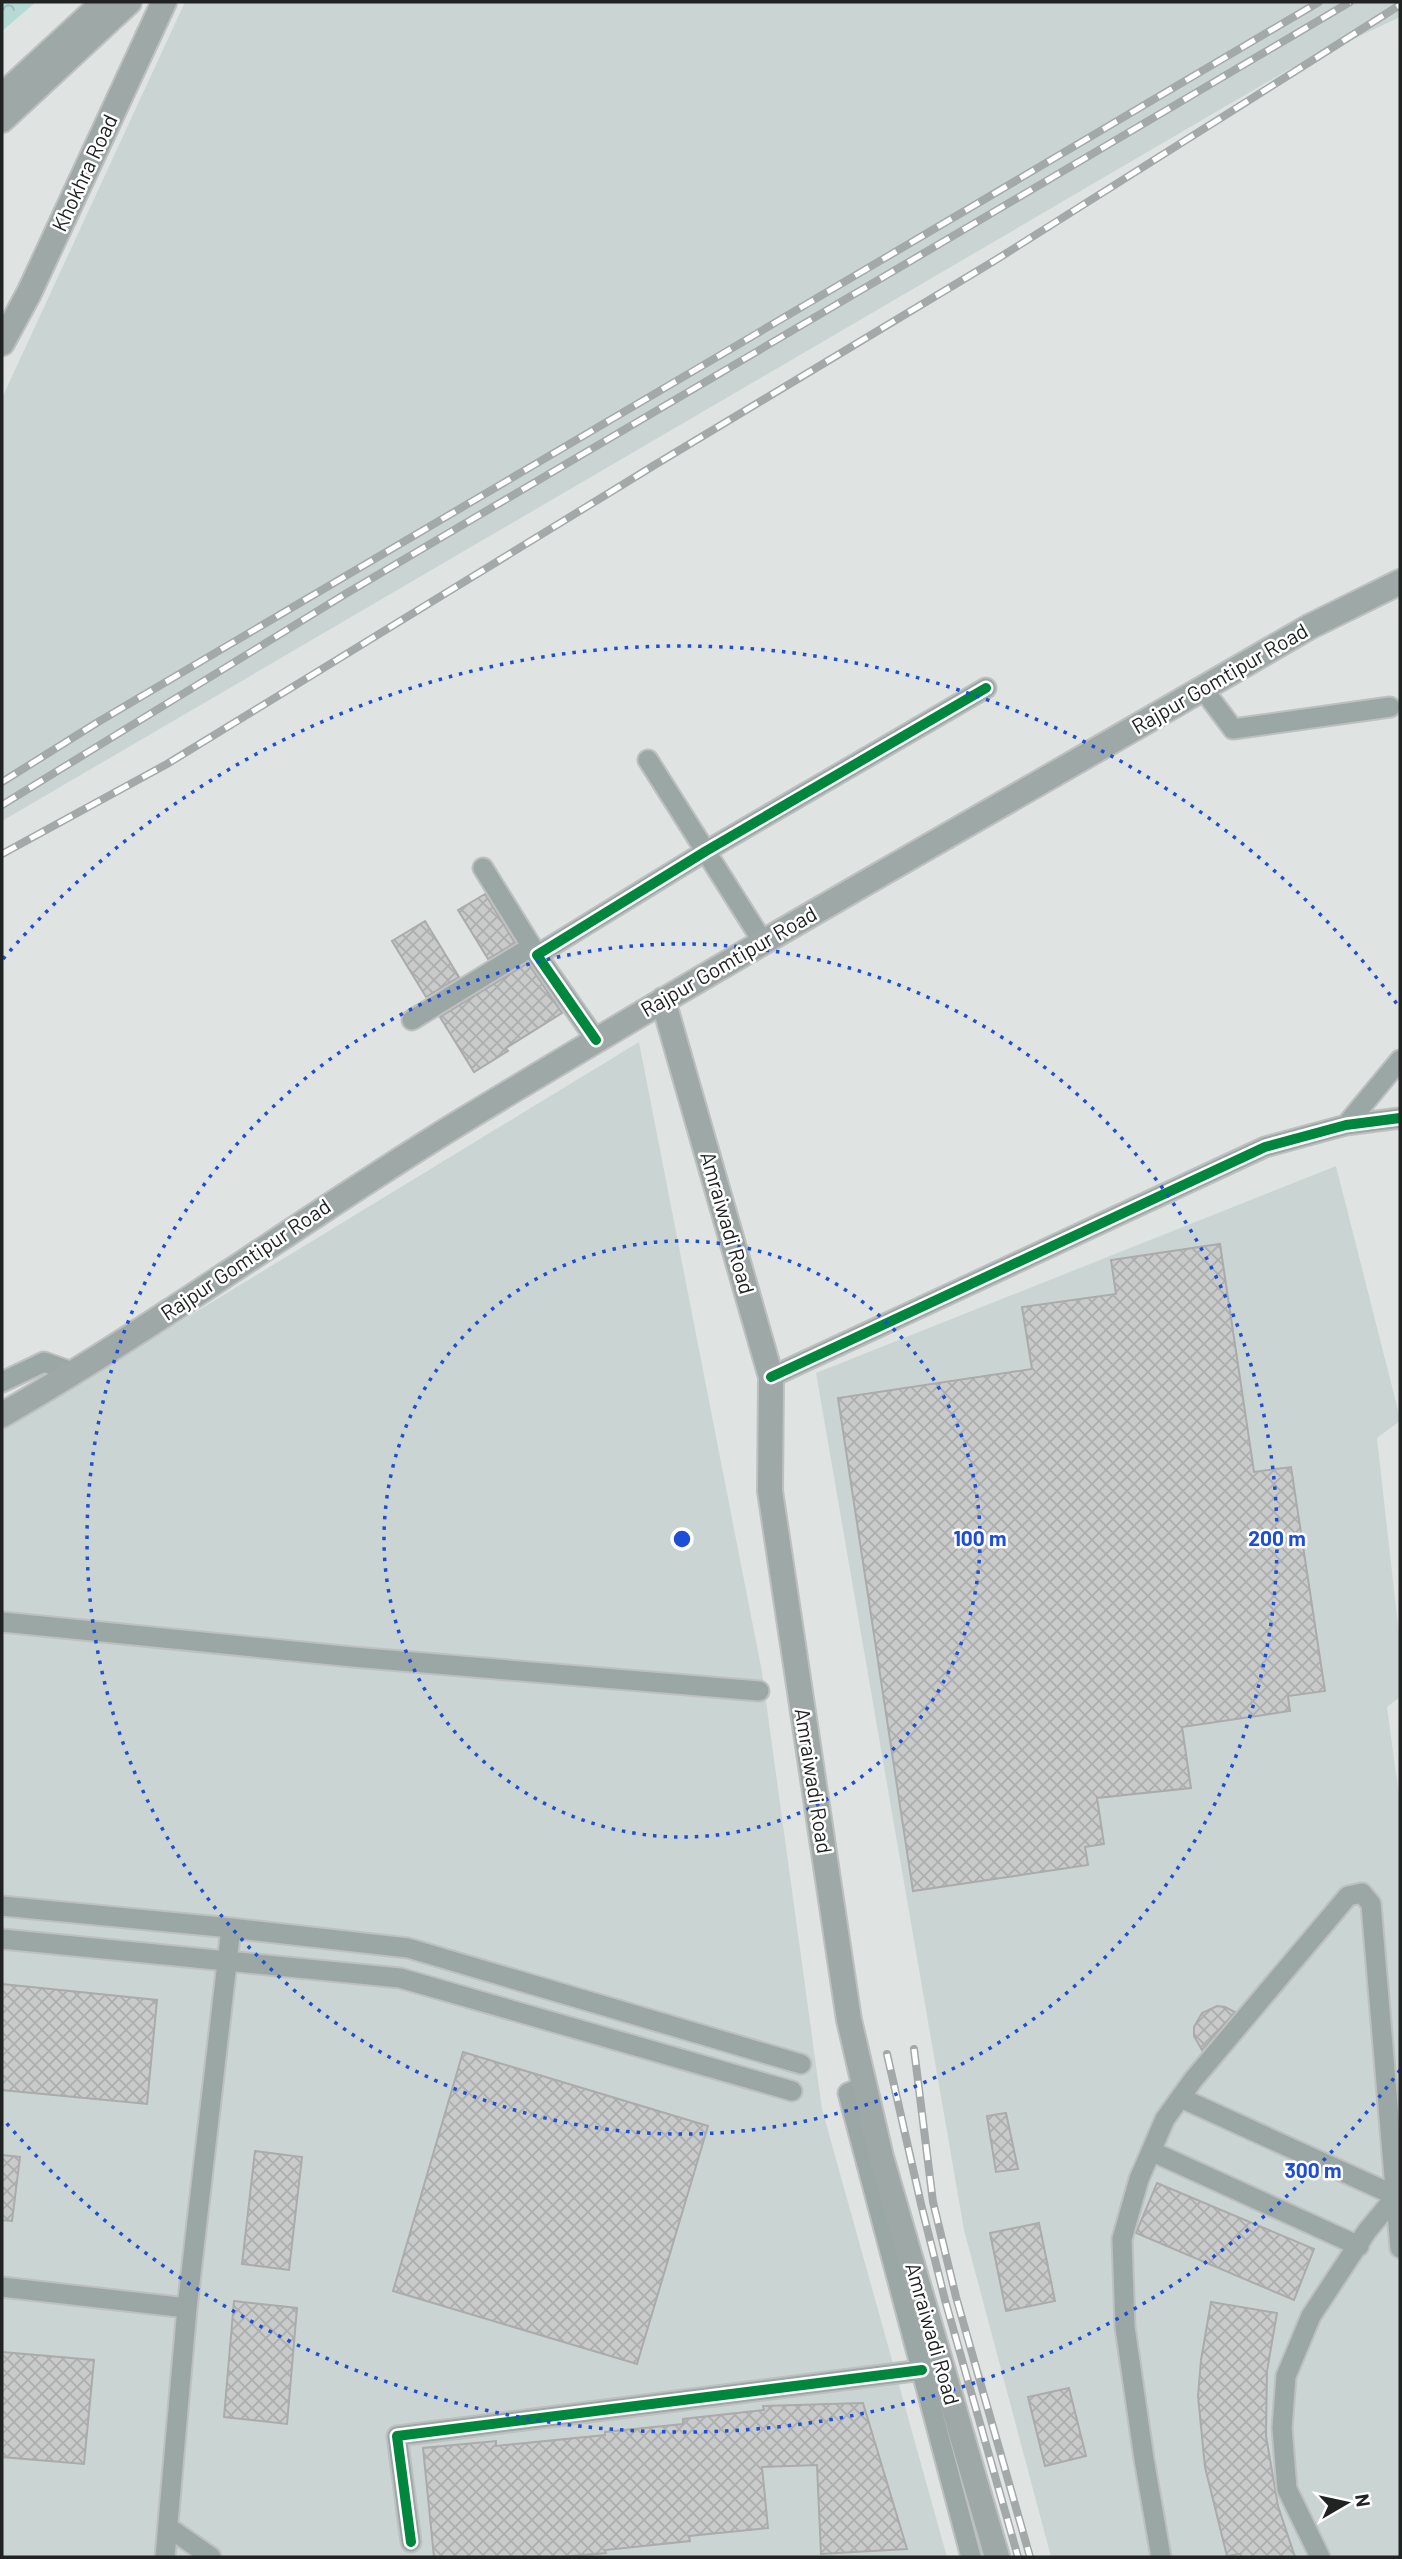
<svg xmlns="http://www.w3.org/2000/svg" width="1402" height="2559" viewBox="0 0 1402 2559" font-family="Barlow,sans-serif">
<defs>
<pattern id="park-crowns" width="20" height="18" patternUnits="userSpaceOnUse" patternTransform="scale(1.75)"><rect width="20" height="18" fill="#b5d9d4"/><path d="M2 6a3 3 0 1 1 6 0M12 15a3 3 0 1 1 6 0" fill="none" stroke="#9bbab6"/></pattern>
<pattern id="building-cross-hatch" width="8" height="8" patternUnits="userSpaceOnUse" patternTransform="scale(1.75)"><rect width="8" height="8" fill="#c9caca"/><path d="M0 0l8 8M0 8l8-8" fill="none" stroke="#acadad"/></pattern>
</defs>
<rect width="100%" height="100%" fill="#dfe4e3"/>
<path fill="#cad5d3" d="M185 2H1400V17L1288 70 2 821V398Z
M639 1042 762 1672 822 2109 947 2557H2V1430Z
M1336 1166 1400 1418V1421L1377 1438 1400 1643V1697L1387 1707 1400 1802V2557H1051L964 2230 816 1373Z"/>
<path fill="url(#park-crowns)" d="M2 2H36L2 31Z"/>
<path fill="url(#building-cross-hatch)" stroke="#aaabaa" stroke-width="2" d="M485 894 515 943 488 959 458 910Z
M425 921 459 977 426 997 392 941Z
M528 963 562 1013 506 1048 508 1051 474 1072 440 1017Z
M1220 1244 1254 1472 1291 1467 1325 1691 1288 1696 1290 1711 1182 1727 1191 1788 1097 1798 1104 1844 1085 1847 1088 1865 913 1891 838 1398 1032 1369 1022 1307 1116 1294 1111 1260Z
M2 1984 157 2000 147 2104 2 2090Z
M1217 2006 1225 2007 1235 2012 1202 2050 1194 2036V2027L1202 2013Z
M463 2052 708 2126 637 2364 393 2291Z
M1006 2113 1018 2169 996 2172 987 2116Z
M255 2151 302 2157 289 2270 242 2264Z
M2 2155 20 2157 12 2221 2 2220Z
M1157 2183 1314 2249 1294 2300 1136 2233Z
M1039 2223 1055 2301 1006 2311 990 2233Z
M234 2301 297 2308 287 2424 224 2417Z
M1211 2302 1277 2313 1267 2371 1266 2436 1278 2506 1295 2557H1242L1240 2554 1227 2556 1205 2467 1198 2396 1201 2360Z
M2 2352 94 2360 84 2464 2 2457Z
M1069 2388 1086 2456 1045 2466 1028 2397Z
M863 2403 907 2549 821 2554 817 2465 762 2467 768 2528 689 2536 690 2541 605 2550 606 2553 561 2557H434L423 2448 496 2441V2446L605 2435V2432L683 2424V2419L764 2410 763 2406Z"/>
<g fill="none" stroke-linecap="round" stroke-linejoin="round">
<g stroke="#bec0c0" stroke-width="23">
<path id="minor" d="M1203 689 1233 729 1390 707
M648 760 763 942
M483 868 537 955
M412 1020 531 947
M596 1040 537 955 706 851 986 688
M1346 1125 1400 1060
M771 1377 1265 1147 1346 1125 1400 1118
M2 1382 44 1362 75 1373
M2 1622 353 1657 759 1691
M2 1906 231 1928 408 1948 801 2064
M2 1939 400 1978 792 2091
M865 2086 848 2093 971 2557
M1181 2098 1396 2196 1367 2231 1311 2316 1286 2376 1282 2428 1287 2489 1320 2557
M1151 2151 1359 2246
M2 2287 187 2308
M168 2527 211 2557
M411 2542 397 2436 922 2370
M165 2557 187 2308 231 1928
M1161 2557 1144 2459 1125 2327 1122 2239 1139 2179 1165 2119 1193 2080 1348 1896 1362 1893 1371 1904 1400 2248"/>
</g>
<g stroke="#bec0c0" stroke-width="28">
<path id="major" d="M2 96 104 2
M2 120 129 2
M2 343 29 293 164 2
M663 1000 771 1377 770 1491 849 2020 881 2157 997 2557
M2 1415C157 1326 302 1220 454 1126 736 954 1024 793 1309 627L1400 582"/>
</g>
<use href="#minor" stroke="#9ba7a5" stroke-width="19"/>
<use href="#major" stroke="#9ea8a7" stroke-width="24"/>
<g stroke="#a3a8a8" stroke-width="8">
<path id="rail" d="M2 782 98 722 1319 2
M2 805 347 593 1350 2
M2 854 167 764 653 466 994 261 1400 5
M914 2049 933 2202 956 2297 1030 2557
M887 2054 921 2204 945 2300 1018 2557"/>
</g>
<use href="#rail" stroke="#fff" stroke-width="5" stroke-dasharray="16" stroke-linecap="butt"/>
<g stroke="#fff" stroke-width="15">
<path id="cycleway" d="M596 1040 537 955 706 851 986 688
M771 1377 1265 1147 1346 1125 1400 1118
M411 2542 397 2436 922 2370"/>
</g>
<use href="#cycleway" stroke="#00873e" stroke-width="10"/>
</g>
<g fill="none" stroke="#1d4ed8" stroke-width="3.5" stroke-dasharray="3.5 7">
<circle cx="682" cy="1539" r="298"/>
<circle cx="682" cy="1539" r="595"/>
<path d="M1400 2070A893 893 0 0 1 3 2119M3 959A893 893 0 0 1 1400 1008"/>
</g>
<g text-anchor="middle" stroke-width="5" stroke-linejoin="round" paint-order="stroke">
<g font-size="21" fill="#212323" stroke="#fff">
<text transform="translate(85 173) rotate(-65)" y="7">Khokhra Road</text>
<text transform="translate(1220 679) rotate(-30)" y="7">Rajpur Gomtipur Road</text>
<text transform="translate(729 962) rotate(-30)" y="7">Rajpur Gomtipur Road</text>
<text transform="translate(727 1223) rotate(74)" y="7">Amraiwadi Road</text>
<text transform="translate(246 1260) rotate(-34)" y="7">Rajpur Gomtipur Road</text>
<text transform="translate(813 1781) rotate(81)" y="7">Amraiwadi Road</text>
<text transform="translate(932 2334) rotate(74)" y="7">Amraiwadi Road</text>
</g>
</g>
<circle cx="682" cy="1539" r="10" fill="#1d4ed8" stroke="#fff" stroke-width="3.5"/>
<g font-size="21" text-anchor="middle" font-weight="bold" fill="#1d4ed8" stroke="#fff" stroke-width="5" stroke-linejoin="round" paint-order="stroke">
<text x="980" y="1546">100 m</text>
<text x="1277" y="1546">200 m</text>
<text x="1313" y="2178">300 m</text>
</g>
<rect width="1402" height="2559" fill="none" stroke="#212323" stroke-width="7"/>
<g transform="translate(1346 2503) rotate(81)" stroke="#ffffff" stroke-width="5" paint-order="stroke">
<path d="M0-5L12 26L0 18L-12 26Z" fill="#212323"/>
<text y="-10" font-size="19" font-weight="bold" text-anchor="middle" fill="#212323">N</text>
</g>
</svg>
